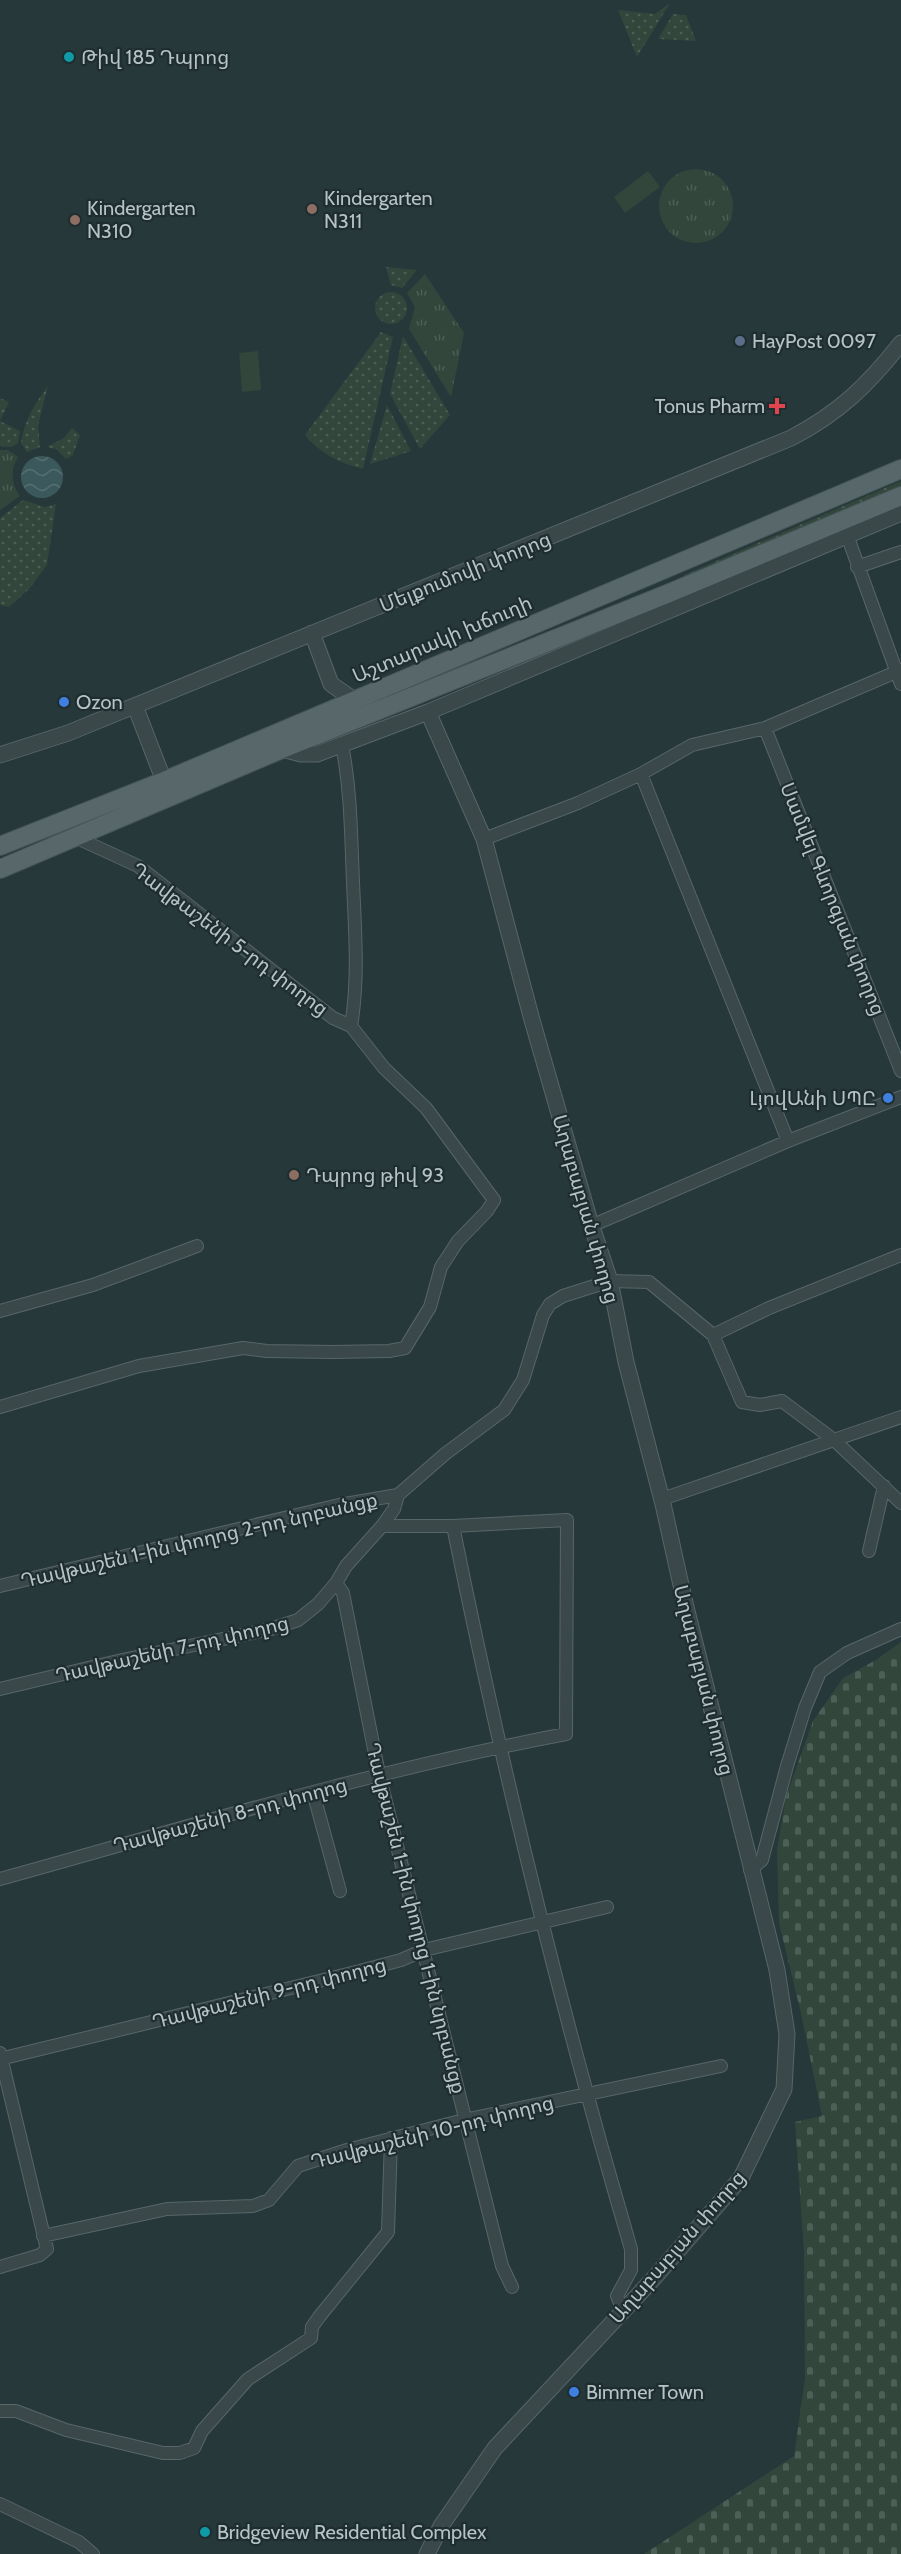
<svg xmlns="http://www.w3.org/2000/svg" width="901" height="2554" viewBox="0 0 901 2554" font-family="Cabin,'Noto Sans Armenian',sans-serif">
<defs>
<pattern id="grass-dots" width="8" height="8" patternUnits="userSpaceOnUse" patternTransform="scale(1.5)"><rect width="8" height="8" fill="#32463b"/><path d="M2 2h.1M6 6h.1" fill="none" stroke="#4d5f56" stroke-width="1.8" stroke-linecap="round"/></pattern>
<pattern id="cemetery-stones" width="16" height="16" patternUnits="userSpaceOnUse" patternTransform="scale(1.5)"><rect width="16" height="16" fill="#32463b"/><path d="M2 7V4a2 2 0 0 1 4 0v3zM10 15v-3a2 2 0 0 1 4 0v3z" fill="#4d5f56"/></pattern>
<pattern id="park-tufts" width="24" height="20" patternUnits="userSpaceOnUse" patternTransform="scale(1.5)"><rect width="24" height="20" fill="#32463b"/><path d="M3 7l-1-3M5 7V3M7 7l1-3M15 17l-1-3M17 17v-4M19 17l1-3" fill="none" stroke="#4d5f56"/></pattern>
<pattern id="water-waves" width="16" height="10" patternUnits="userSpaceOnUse" patternTransform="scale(1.5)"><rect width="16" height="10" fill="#3b595c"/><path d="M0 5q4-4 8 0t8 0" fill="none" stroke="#556f72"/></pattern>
</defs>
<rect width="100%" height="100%" fill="#26383a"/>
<path fill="url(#grass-dots)" d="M670 3 637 57 618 10 655 14Z
M673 14 686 15 696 41 658 39Z
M386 267 417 270 402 288 391 285Z
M375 308a16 16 0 1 1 32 0a16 16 0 1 1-32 0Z
M381 332 393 337 363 469C339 463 321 454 305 435Z
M403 336 450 415 420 449 390 394Z
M48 386 38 425 40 447 27 452 21 443C24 421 35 403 48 386Z
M0 398 9 402 0 421 20 431 18 443 12 447 0 446Z
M387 405 411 451 370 464Z
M72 428 80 435 73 455 66 459 56 449 47 447 64 438Z
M901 481V490L682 578 684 575Z
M23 500 45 507 56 504 47 565 29 589 9 607 0 605V518Z"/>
<path fill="url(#cemetery-stones)" d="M901 1642V2554H644L794 2456 805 2378 804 2252 795 2122 822 2116 801 2013 779 1923 777 1850 786 1797 813 1721 843 1678 876 1660Z"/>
<path fill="url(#park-tufts)" d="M659 206a37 37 0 1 1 74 0a37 37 0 1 1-74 0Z
M425 274 464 333 451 397 409 329 415 307 407 293Z
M0 450H8L18 457C10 470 11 484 20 496L0 510Z"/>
<path fill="#32463b" d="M648 171 660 187 625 213 614 197Z
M258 351 261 390 242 392 239 353Z"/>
<path fill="url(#water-waves)" d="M21 477a21 21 0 1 1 42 0a21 21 0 1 1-42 0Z"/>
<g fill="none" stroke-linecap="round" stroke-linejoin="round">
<g stroke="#586668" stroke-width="14">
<path id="minor" d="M847 535 901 684
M857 567 901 552
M765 728 901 1071
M641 774 788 1141
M75 837 138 866 333 1018 351 1026
M484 839 578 803 641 774 692 745 765 728 901 670
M591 1226 788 1141 901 1097
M0 1311 93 1285 197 1246
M713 1335 769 1308 901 1255
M0 1407 139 1366 243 1348 267 1351 333 1352 389 1351 405 1348 430 1307 441 1267 458 1241 487 1211 494 1200 426 1108 384 1068 351 1026C359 979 355 930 353 882 351 836 351 790 342 745
M662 1499 901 1417
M382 1526H453C502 1769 561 2011 631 2249V2270L617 2296 623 2310
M869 1551 884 1486
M336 1583 343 1593 379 1774 502 2266 512 2287
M0 1586 339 1505 398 1495
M0 1689 122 1660 271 1629 298 1620 318 1604 336 1583 346 1566 382 1526 394 1509 398 1495 445 1454 504 1410 523 1380 543 1315 550 1304 563 1296 610 1281 649 1282 713 1335 742 1402 760 1405 782 1401 834 1440 901 1503
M313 1792 340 1891
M750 1870 762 1860 787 1766 805 1708 820 1672 847 1653 901 1629
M0 1879C187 1827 374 1770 566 1734L567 1520 453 1526
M0 2053 47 2249 40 2255 0 2267
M0 2059 356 1972 401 1960 424 1950 607 1907
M43 2236 167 2209 253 2206 269 2200 298 2166 347 2150 464 2120 721 2066
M0 2411H16L66 2430 163 2453H180L194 2448 202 2431 248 2379 311 2338 312 2327 319 2317 388 2232 391 2138
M0 2504 79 2542 93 2554"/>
</g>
<g stroke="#586668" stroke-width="17">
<path id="tertiary" d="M312 633 331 684 354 700
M135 706 164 781
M282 749 301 754H317L428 712 901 513
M0 755 68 733 791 438C839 413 868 385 901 343
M427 2554 441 2526 495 2448 655 2277 741 2178 784 2089 787 2034 777 1970 685 1603 663 1504 626 1362 610 1281 589 1218 532 1020 484 839 428 712"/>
</g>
<g stroke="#465456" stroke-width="20">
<path id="primary" d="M0 846 164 781 901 469
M0 869 282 749 667 594 901 496"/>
</g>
<use href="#minor" stroke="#3a484a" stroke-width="12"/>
<use href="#tertiary" stroke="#3a484a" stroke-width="15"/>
<use href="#primary" stroke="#58686a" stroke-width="18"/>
</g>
<g fill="#0f9aa8" stroke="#1f2d2f" stroke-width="2">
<circle cx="69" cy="57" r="6"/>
<circle cx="205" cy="2532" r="6"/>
</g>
<g fill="#8d6e63" stroke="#1f2d2f" stroke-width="2">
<circle cx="312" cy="209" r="6"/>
<circle cx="75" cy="220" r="6"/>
<circle cx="294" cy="1175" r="6"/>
</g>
<circle fill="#5c6f8a" stroke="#1f2d2f" stroke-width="2" cx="740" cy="341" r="6"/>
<path fill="#e0444e" stroke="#1f2d2f" stroke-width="2" d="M774 397h6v6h6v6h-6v6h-6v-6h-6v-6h6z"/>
<g fill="#3f7fe0" stroke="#1f2d2f" stroke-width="2">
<circle cx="64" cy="702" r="6"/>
<circle cx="888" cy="1098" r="6"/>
<circle cx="574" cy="2392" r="6"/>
</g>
<g text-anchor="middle" stroke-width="4.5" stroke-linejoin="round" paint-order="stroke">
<g font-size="20" fill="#b5c3c6" stroke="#1f2d2f" text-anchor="start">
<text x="81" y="64">Թիվ 185 Դպրոց</text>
<text x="324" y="205">Kindergarten<tspan x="324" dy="23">N311</tspan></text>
<text x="87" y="215">Kindergarten<tspan x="87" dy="23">N310</tspan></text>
<text x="752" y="348">HayPost 0097</text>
<text x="765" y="413" text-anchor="end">Tonus Pharm</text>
<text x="76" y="709">Ozon</text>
<text x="876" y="1105" text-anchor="end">ԼյովԱնի ՍՊԸ</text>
<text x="306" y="1182">Դպրոց թիվ 93</text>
<text x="586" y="2399">Bimmer Town</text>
<text x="217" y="2539">Bridgeview Residential Complex</text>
</g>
<g font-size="20" fill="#b5c3c6" stroke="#1f2d2f">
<text transform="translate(465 572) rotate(-22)" y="7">Մելքումովի փողոց</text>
<text transform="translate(442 639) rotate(-23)" y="7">Աշտարակի խճուղի</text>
<text transform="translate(833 899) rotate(68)" y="7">Սամվել Գևորգյան փողոց</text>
<text transform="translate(230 939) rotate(37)" y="7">Դավթաշենի 5-րդ փողոց</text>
<text transform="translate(586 1209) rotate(74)" y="7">Աղաբաբյան փողոց</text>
<text transform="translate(199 1540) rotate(-13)" y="7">Դավթաշեն 1-ին փողոց 2-րդ նրբանցք</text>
<text transform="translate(172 1649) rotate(-13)" y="7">Դավթաշենի 7-րդ փողոց</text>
<text transform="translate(704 1680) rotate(76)" y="7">Աղաբաբյան փողոց</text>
<text transform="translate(230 1815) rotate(-15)" y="7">Դավթաշենի 8-րդ փողոց</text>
<text transform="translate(416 1918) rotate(76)" y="7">Դավթաշեն 1-ին փողոց 1-ին նրբանցք</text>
<text transform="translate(269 1993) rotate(-14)" y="7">Դավթաշենի 9-րդ փողոց</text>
<text transform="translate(432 2132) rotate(-14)" y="7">Դավթաշենի 10-րդ փողոց</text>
<text transform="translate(677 2247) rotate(-49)" y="7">Աղաբաբյան փողոց</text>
</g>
</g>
</svg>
